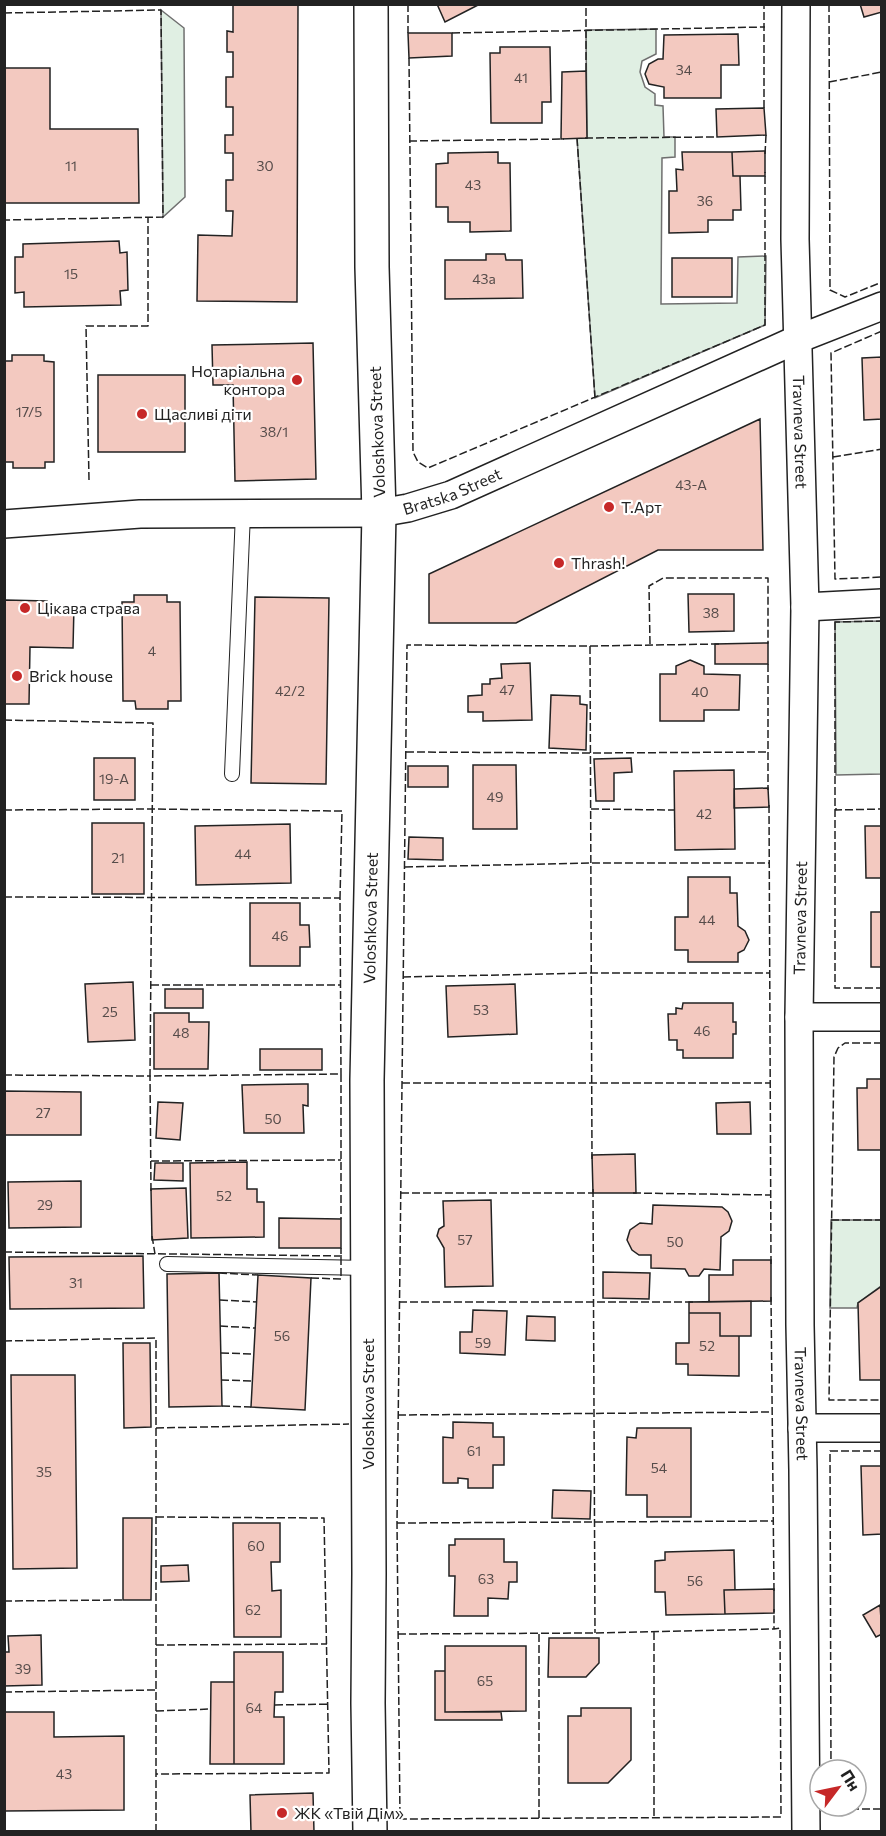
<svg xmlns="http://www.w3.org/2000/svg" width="886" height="1836" viewBox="0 0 886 1836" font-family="Commissioner,sans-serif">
<rect width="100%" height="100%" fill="#fff"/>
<path fill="#e0efe3" stroke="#6f6f6f" stroke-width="1.5" d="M161 10 184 28 185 197 163 217Z
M656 29V54L642 61 640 72 645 87 655 94V105L663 106 664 137H675V157L662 158 661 304 737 303 738 257 766 256 765 325 595 398 577 138H587L586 30Z
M881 621V774L836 775 835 622Z
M831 1220H881V1286L858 1303 857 1308H830Z"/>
<path fill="#f3c9c0" stroke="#222" stroke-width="1.5" d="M233 4H298L297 302 197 301 198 235 232 236 233 211H226V180H233V153H225V135H233V107H226V77H233V52H227V31L233 32Z
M437 4H480L445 22Z
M860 4H882V12L864 17Z
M408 33H452V56L409 58Z
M738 34 739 65H721V98H664V87L649 84 645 74 649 64 658 59H663L664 35Z
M500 47H550L551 102H542V123H491L490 53H500Z
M4 68H50V129H138L139 203H4Z
M586 71 587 138 561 139 562 72Z
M764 108 766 135 717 137 716 109Z
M765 151V176H733L732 152Z
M498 152V163H510L511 231 470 232V222H448V207H436V164L448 163V153Z
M682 152H732L733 176H740L741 210H733V220H708V232L669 233V191H677L676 169 683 170Z
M119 241 120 253 127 252 128 290 120 291 121 305 24 307V292L15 293V257H23V244Z
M486 254H505L506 260H522L523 298 445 299V260H486Z
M672 258H732V297H672Z
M313 343 316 479 235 481 233 385H213L212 345Z
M12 355H44V361L54 362V462H45V468H13V462H4V361H12Z
M882 357V419L864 420 862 358Z
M98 375H185V452H98Z
M760 419 763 550H658L516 623H429V574Z
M688 594H734V631L689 632Z
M134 595H167V602H180L181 701H168V709H136L135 701H123L122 602H134Z
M255 597 329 598 326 784 251 783Z
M5 600 47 601V605L74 606 73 648 30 647 29 704H4Z
M768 643V664H715V644Z
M690 660 704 666V674L740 675 739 710H704V721H660V674H676V666Z
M530 663 532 720 483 721V712H468V696L482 695V684H490V679L502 678 501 664Z
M551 695 580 696V704L587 705 586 750 549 748Z
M94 758H135V800H94Z
M631 758 632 772 614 773V801H596L594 759Z
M473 765H516L517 829H473Z
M408 766H448V787H408Z
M734 770 735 849 675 850 674 771Z
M768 788 769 807 734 808V789Z
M92 823H144V894H92Z
M290 824 291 883 196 885 195 826Z
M865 826H882V878H866Z
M409 837 443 838V860L408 859Z
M688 877H730V893H737L738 926 745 931 749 940 744 950 738 953V962H688V950H675V917H688Z
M250 903H300V925H309L310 947H300V966H250Z
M871 912H882V967H871Z
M133 982 135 1040 88 1042 85 984Z
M515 984 517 1034 448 1037 446 986Z
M165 989H203V1008H165Z
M683 1003H733V1022H736V1034H733V1058H683V1050H677V1040H669L668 1014H676V1008L682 1009Z
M154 1013H189V1022H209L208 1069H154Z
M260 1049H322V1070H260Z
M867 1079H882V1157L881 1150H858L857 1088H867Z
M303 1084H308V1106L303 1105 304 1133H244L242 1085Z
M4 1091 81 1092V1135H4Z
M158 1102 183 1103 180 1140 156 1138Z
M750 1102 751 1134H717L716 1103Z
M635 1154 636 1193H593L592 1155Z
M247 1162V1189H257V1202H264V1237L191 1238 190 1163Z
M155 1163H183V1181L154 1180Z
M81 1181V1227L9 1228 8 1182Z
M186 1188 188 1238 152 1240 151 1189Z
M491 1200 493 1286 445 1287 444 1248 437 1236 439 1229 444 1226 443 1201Z
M653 1205 722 1207 728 1212 732 1221 729 1231 721 1237 720 1270 704 1269 699 1276H689L685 1269 651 1268V1255H639L632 1250 627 1240 630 1230 640 1223 652 1224Z
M279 1218 341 1219V1248H279Z
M143 1256 144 1308 10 1309 9 1257Z
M733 1260H771V1301L709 1302V1275H733Z
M603 1272 650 1273 649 1299 603 1298Z
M219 1273 222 1406 169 1407 167 1274Z
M258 1275 311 1278 305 1410 251 1407Z
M882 1286V1380H860L858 1303Z
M751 1301V1336H720V1313H689V1302Z
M473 1310 507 1311 505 1355 460 1353V1332H472Z
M689 1313H720V1336H739V1376L688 1375V1364H676V1343H689Z
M527 1316 555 1317V1341L526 1340Z
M123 1343H150L151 1427 124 1428Z
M11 1375H75L77 1568 13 1569Z
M453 1422 493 1423V1437H504V1465H493V1488H468V1479L458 1478V1483H443V1437L453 1438Z
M637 1428H691V1517H647V1495H626L627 1437 636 1438Z
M861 1466H882V1534L863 1535Z
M553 1490 591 1491 590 1519 552 1518Z
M123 1518H152L151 1600H123Z
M233 1523H280V1562H271L272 1591 281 1590V1637H234Z
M455 1539H504V1562H517V1582H509L508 1599 488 1598V1616H454L455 1576H449V1545H455Z
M734 1550 735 1590H724L725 1614 666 1615 665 1592H655V1561L665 1560V1552Z
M188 1565 189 1581 161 1582V1566Z
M774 1589V1613L725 1614 724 1590Z
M880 1605 882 1634 876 1637 863 1615Z
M41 1635 42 1685 4 1686V1652H9L8 1636Z
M549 1638H599V1663L586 1677H548Z
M445 1646H526V1711L445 1712Z
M234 1652H283V1692H275L274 1717H284V1764H234Z
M435 1671H445V1712H501L502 1720H435Z
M211 1682H234V1764H210Z
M581 1708H631V1760L608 1783H568V1716H581Z
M4 1712H54V1737L124 1736V1810L4 1811Z
M313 1793 314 1832H251L250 1795Z"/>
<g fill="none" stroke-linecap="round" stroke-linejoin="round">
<g stroke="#222" stroke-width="16">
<path id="service" d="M232 774 243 513
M167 1264 368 1268"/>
</g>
<g stroke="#222" stroke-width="30">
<g id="minor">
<path id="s1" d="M796 4 795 239 805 607 799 1017 800 1325 803 1470 806 1832"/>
<path id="s2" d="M4 524 140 514 379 513 408 508 451 495 798 339 882 306"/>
<path d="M805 607 882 603"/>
<path d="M799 1017H882"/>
<path d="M802 1428H882"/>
</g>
</g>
<g stroke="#222" stroke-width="36">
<g id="tertiary">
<path id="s3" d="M370 1832 368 1703 369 1574 367 1080 379 513 372 267 371 4"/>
</g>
</g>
<use href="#service" stroke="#fff" stroke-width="14"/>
<use href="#minor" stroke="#fff" stroke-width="27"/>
<use href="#tertiary" stroke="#fff" stroke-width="33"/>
<path stroke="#222" stroke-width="1.5" stroke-dasharray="8 3" stroke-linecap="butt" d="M408 4V33
M829 4 830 290 845 297 882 282
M4 13 161 10 163 217 4 220
M452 33 765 27
M409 58 413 452 418 462 428 468 765 325V172
M586 71V4
M829 82 882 72
M764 108V4
M577 138 595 398
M585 138 717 137
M409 141 564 139
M765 154 766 135
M882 331 831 353 835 579 882 577
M833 457 882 449
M89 480 86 326H148V217
M835 622V988H882
M835 625V622L882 621
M650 644 649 586 663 578H768V643H767
M719 644 590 646 407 645 397 1523 400 1819 781 1817 780 1628 774 1629V1609
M590 646 592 1159
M768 664V790
M4 720 153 723 150 1076 341 1074V1219
M406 752 590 753 769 752
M769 805 771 1264
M836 808V810L882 809
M591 809 674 810
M4 810 152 809 342 811 340 898
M405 867 591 863H769
M4 897 340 898 341 1074
M403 977 592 973H769
M151 985H340
M882 1043H845L838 1048 834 1057 829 1400H882
M4 1075 150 1076 151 1191
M402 1083H770
M151 1161 341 1160
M593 1189 595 1633
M401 1193H594
M633 1193 771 1195
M831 1220H882
M152 1236 155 1254
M4 1252 342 1256
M219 1273 258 1275
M311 1278 341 1279V1248
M771 1297 774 1591
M220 1300 257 1302
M399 1302H693
M220 1326 255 1328
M4 1341 156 1338V1832
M221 1353 254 1354
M221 1380 253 1381
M222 1406 251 1407
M398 1415 772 1412
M156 1428 349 1424
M156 1517 324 1518 329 1773 156 1774
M397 1523 773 1521
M4 1601 123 1600
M654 1632V1818
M398 1634 595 1633 774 1629
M156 1645 327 1644
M4 1692 156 1690
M275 1705 328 1704
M156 1711 211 1709
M831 1770 830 1451H882
M832 1806V1809H882
M539 1818V1634"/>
</g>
<g fill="#c62828" stroke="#fff" stroke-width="2">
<circle cx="297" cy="380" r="6"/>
<circle cx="142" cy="414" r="6"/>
<circle cx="609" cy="507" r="6"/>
<circle cx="559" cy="563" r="6"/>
<circle cx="25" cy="608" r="6"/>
<circle cx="17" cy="676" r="6"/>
<circle cx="282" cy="1813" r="6"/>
</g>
<g text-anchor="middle" stroke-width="4.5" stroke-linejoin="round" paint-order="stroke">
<g font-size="14" fill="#564c4a">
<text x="684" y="75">34</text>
<text x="521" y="83">41</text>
<text x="71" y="171">11</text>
<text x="265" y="171">30</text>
<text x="473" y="190">43</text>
<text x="705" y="206">36</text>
<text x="71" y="279">15</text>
<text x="484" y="284">43а</text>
<text x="29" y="417">17/5</text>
<text x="274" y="437">38/1</text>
<text x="691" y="490">43-А</text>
<text x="711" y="618">38</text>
<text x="152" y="656">4</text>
<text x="507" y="695">47</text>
<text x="290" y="696">42/2</text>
<text x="700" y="697">40</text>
<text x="114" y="784">19-А</text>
<text x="495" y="802">49</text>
<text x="704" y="819">42</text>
<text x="243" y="859">44</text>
<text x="118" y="863">21</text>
<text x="707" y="925">44</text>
<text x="280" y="941">46</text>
<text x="481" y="1015">53</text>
<text x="110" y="1017">25</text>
<text x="702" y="1036">46</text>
<text x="181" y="1038">48</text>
<text x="43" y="1118">27</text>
<text x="273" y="1124">50</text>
<text x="224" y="1201">52</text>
<text x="45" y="1210">29</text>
<text x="465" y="1245">57</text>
<text x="675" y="1247">50</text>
<text x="76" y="1288">31</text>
<text x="282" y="1341">56</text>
<text x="483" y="1348">59</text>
<text x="707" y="1351">52</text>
<text x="474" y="1456">61</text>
<text x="659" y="1473">54</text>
<text x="44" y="1477">35</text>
<text x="256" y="1551">60</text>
<text x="486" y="1584">63</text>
<text x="695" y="1586">56</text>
<text x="253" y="1615">62</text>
<text x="23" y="1674">39</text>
<text x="485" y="1686">65</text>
<text x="254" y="1713">64</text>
<text x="64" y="1779">43</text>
</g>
<g font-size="16" fill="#222" stroke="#fff" text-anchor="start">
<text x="285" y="377" text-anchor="end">Нотаріальна<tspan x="285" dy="18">контора</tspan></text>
<text x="154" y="420">Щасливі діти</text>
<text x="621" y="513">Т.Арт</text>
<text x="571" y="569">Thrash!</text>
<text x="37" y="614">Цікава страва</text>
<text x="29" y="682">Brick house</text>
<text x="294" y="1819">ЖК «Твій Дім»</text>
</g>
<g font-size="16" fill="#222" stroke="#fff">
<text transform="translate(377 432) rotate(-92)" y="6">Voloshkova Street</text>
<text dy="6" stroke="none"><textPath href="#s1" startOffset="428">Travneva Street</textPath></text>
<text dy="6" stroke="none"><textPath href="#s2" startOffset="452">Bratska Street</textPath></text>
<text dy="6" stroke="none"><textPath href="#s3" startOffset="914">Voloshkova Street</textPath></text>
<text transform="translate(800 918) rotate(-89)" y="6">Travneva Street</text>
<text transform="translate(368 1404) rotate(-90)" y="6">Voloshkova Street</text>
<text dy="6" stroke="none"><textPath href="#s1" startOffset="1400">Travneva Street</textPath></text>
</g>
</g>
<rect width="886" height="1836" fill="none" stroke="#222222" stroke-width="12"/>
<g transform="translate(838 1788) rotate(58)"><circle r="28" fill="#ffffff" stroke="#a7a7a7" stroke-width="1.5"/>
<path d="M0-4.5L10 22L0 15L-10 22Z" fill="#c62828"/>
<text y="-9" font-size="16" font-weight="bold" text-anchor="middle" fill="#222222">Пн</text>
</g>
</svg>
